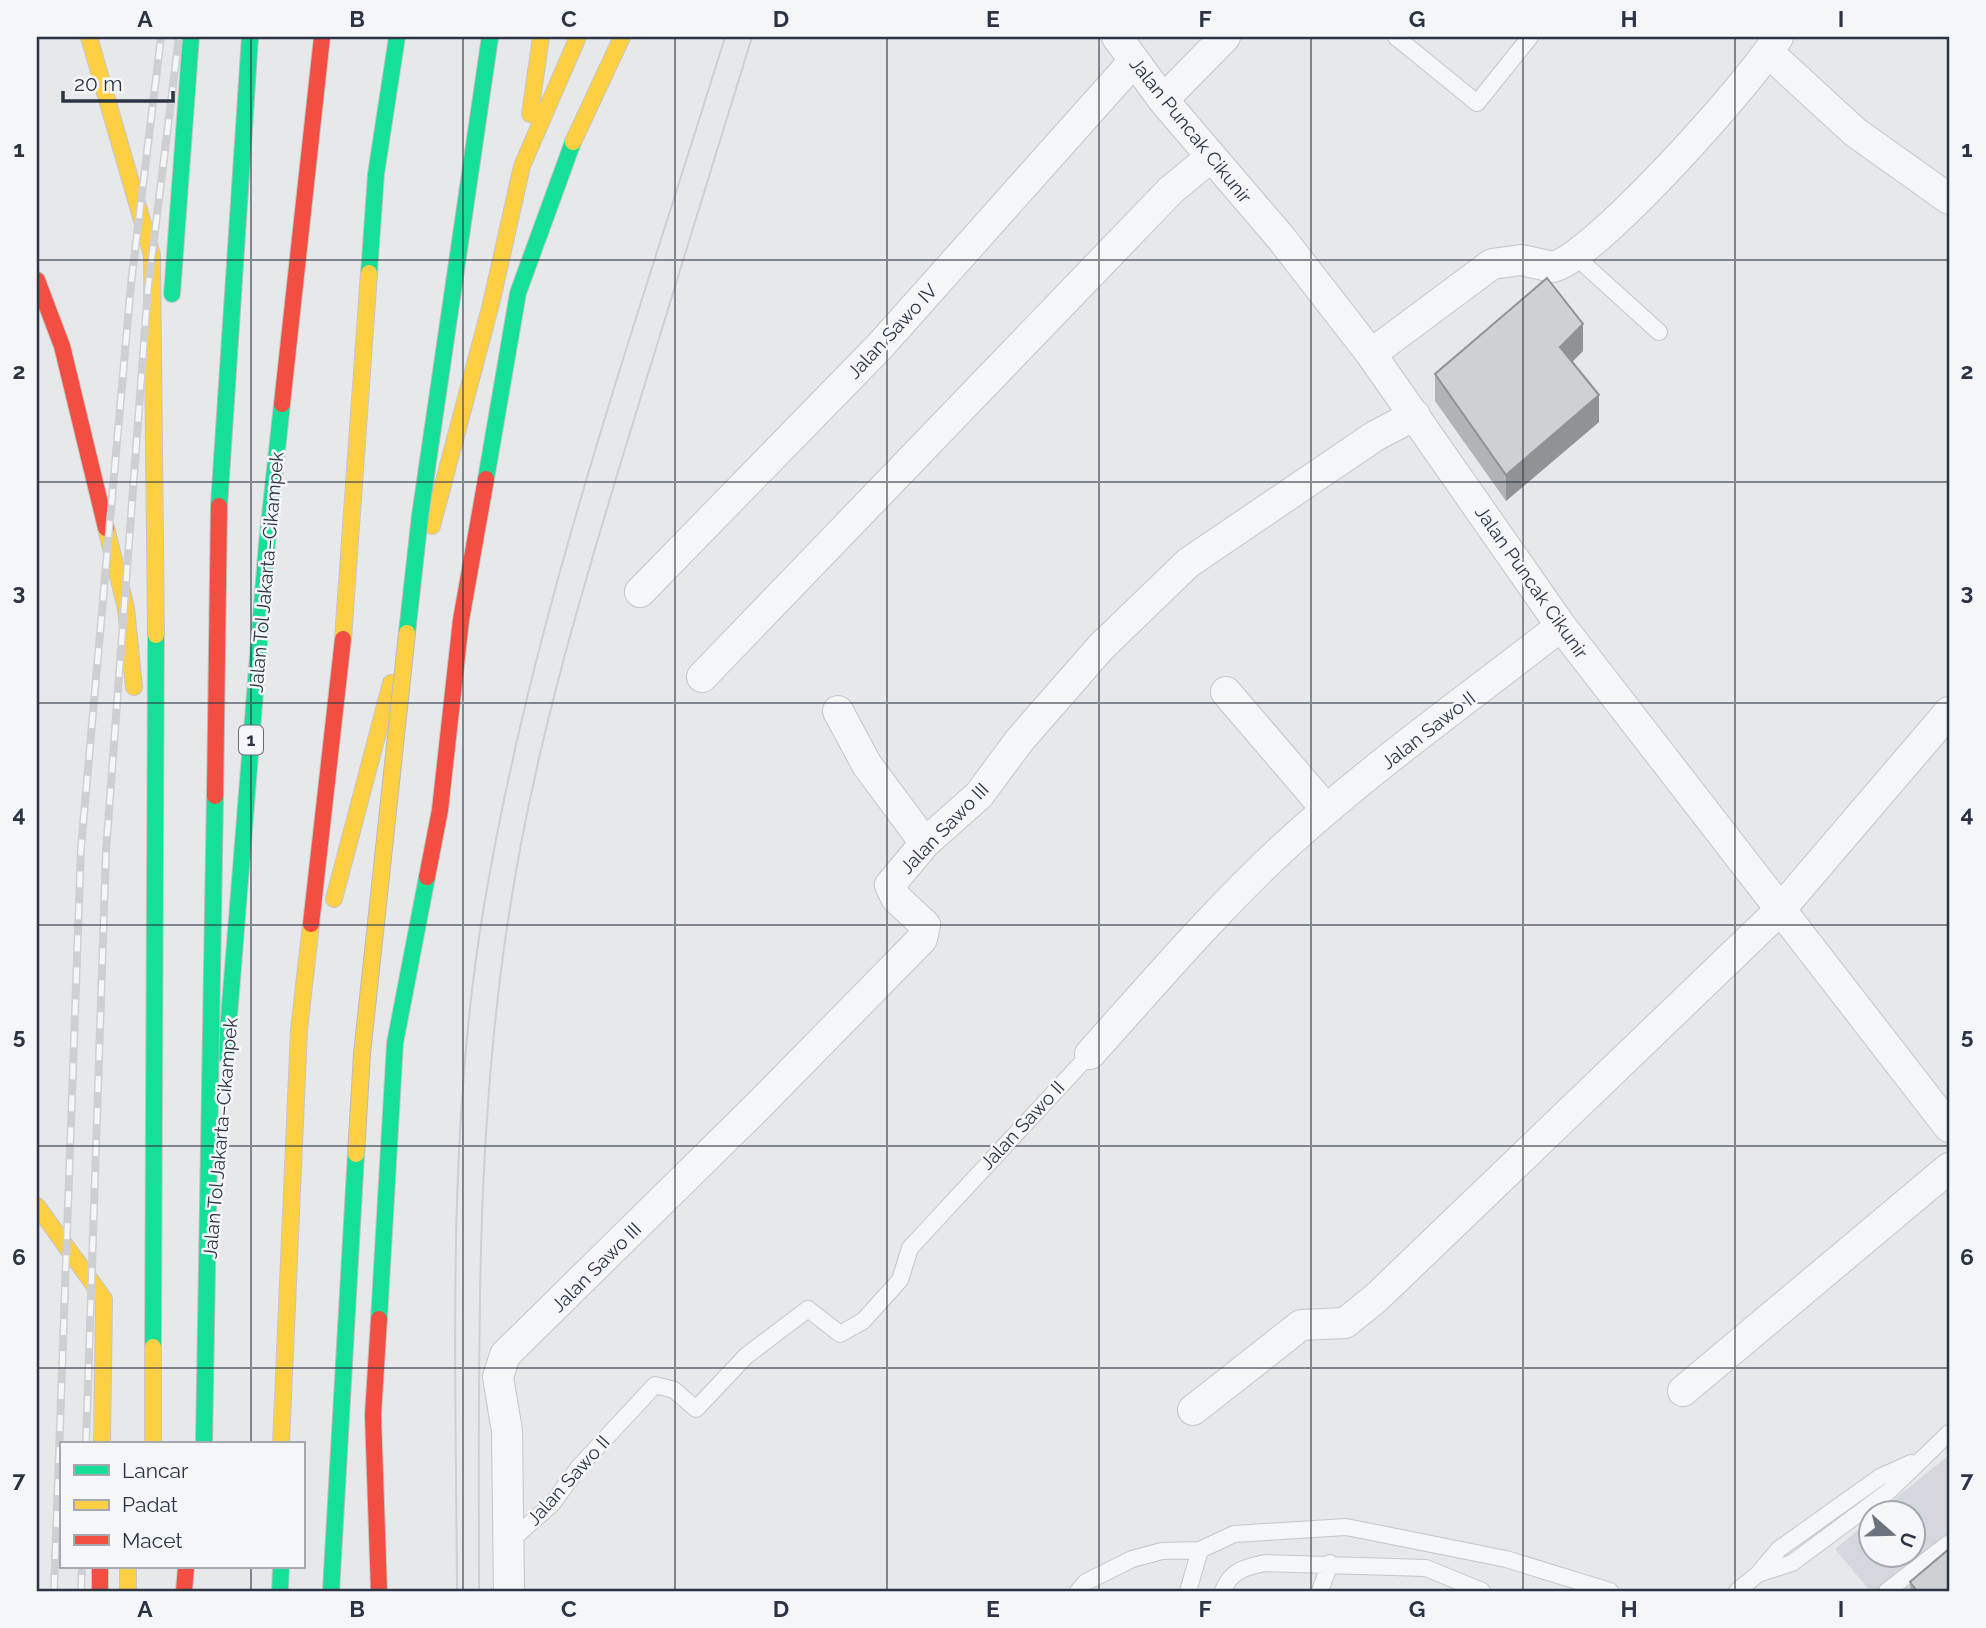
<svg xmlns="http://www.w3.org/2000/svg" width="1986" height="1628" viewBox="0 0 1986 1628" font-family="Raleway,sans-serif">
<rect width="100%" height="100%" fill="#e6e8ea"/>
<path fill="#d4d7dd" d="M1949 1455V1591H1870L1835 1549 1870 1520V1554H1912V1512H1879Z"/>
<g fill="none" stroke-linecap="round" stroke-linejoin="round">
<g stroke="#c4c6c8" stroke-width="18">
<path id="lane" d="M1396 37 1477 103 1530 37
M1575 256 1659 332
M509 1542 552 1504 578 1468 655 1385 674 1390 696 1409 746 1356 808 1309 840 1334 863 1321 900 1280 910 1248 1090 1054
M1758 1574 1792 1563 1889 1491 1949 1433
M1078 1591 1086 1582 1132 1559 1162 1551 1200 1550 1234 1534 1346 1527 1506 1559 1610 1591
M1188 1591 1200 1550
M1223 1591C1230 1571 1245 1567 1265 1563L1426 1568 1482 1591
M1320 1591 1330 1563
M1737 1591 1758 1574 1779 1549 1880 1477 1911 1463
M1887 1591 1949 1543"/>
</g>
<g stroke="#c4c6c8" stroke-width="32">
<path id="street" d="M1117 37 1163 100 1281 238 1371 354 1561 626 1949 1127
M1769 53 1855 132 1949 199
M1163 100 1225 37
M1371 354 1492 264 1521 260 1553 267C1595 257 1754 79 1778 37
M640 592 880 346 1134 61
M702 677 1171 190 1211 157
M1226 692 1326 809
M838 711 867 765 925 843
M1090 1054C1153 984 1214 912 1283 848 1370 768 1468 699 1561 626
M1683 1391 1949 1168
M1193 1410 1301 1325 1345 1323 1376 1298 1779 911 1949 712
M509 1591 507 1431 498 1377 505 1355 758 1106 922 939 925 925 896 898 890 885 925 843 979 795 1019 741 1101 647 1188 563 1375 436 1415 415"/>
</g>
<g stroke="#c4c6c8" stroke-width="18">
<path id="fast" d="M369 273 376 174 397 37
M172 294 191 37
M486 479 518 293 573 142
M226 1055 267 543 282 404
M379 1319 395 1043 427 877
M153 1347 156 635
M280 1591 281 1567"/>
</g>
<g stroke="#c4c6c8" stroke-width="18">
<path id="slow" d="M89 37 152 255 156 635
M530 114 541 37
M573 142 622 37
M432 526 491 304 522 166 578 37
M106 528 126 608 134 687
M343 639 369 273
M334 899 391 683
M37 1206 104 1299 102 1444
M153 1444V1347
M281 1444 299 1030 311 924
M128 1567V1591"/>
</g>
<g stroke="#c4c6c8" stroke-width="18">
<path id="jam" d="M37 280 62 346 106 528
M282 404 322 37
M427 877 440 810 461 620 486 479
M311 924 343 639
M379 1319 373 1415 379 1591
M100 1567V1591
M184 1591 186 1567"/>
</g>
<use href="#lane" stroke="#f5f6f7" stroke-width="16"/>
<use href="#street" stroke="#f5f6f7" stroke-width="30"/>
<use href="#fast" stroke="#16e098" stroke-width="16"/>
<use href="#slow" stroke="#ffcf43" stroke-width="16"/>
<use href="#jam" stroke="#f24e42" stroke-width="16"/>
<path stroke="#cecfd2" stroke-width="2" d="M457 1591C456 1363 446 1132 484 906 533 611 637 322 725 37
M479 1591C479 1365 474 1138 509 914 534 748 583 586 632 426 672 296 712 167 752 37"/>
<g stroke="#cecfd2" stroke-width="8">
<path id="rail" d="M86 1444 106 851 148 288 179 37
M54 1591 81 848 131 284 161 37
M81 1591 82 1567"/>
</g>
<use href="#rail" stroke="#f4f6f9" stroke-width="5" stroke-dasharray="16" stroke-linecap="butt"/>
<g stroke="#b8bbbf" stroke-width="18" stroke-linecap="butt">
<path id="fast-bridge" d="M219 506 250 37
M407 633 420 516 490 37
M204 1444 215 796
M331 1591 356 1154"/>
</g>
<g stroke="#b8bbbf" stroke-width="18" stroke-linecap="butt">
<path id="slow-bridge" d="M356 1154 362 1054 407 633"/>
</g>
<g stroke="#b8bbbf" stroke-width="18" stroke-linecap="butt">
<path id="jam-bridge" d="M215 796 219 506"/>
</g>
<use href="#fast-bridge" stroke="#16e098" stroke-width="16"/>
<use href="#slow-bridge" stroke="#ffcf43" stroke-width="16"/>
<use href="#jam-bridge" stroke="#f24e42" stroke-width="16"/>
</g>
<path fill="#b1b3b5" d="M1583 351 1572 362 1599 422 1506 501 1435 401V374Z
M1910 1582 1949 1591H1910Z"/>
<path fill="#909294" d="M1583 324V351L1560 374V347Z
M1599 395V422L1506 501V475Z"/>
<path fill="#ced0d3" stroke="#909294" stroke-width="2" d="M1547 278 1583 324 1560 347 1599 395 1506 475 1435 374Z
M1949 1549V1591H1917L1910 1582Z"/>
<path fill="none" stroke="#2b3445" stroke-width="2" stroke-opacity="0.55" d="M251 37V1444M463 37V1591M675 37V1591M887 37V1591M1099 37V1591M1311 37V1591M1523 37V1591M1735 37V1591M37 260H1949M37 482H1949M37 703H1949M37 925H1949M37 1146H1949M37 1368H1949M251 1567V1591"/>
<g text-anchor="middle" stroke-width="5" stroke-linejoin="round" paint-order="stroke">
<rect fill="#f4f6f9" stroke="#676e7b" stroke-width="2" x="239" y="725.5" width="24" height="29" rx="5"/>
<g font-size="18" font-weight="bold" fill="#2b3445">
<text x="251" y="746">1</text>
</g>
<g font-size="19" fill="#2b3445" stroke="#f4f6f9">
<text transform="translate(1191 130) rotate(51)" y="7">Jalan Puncak Cikunir</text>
<text transform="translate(892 331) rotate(-47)" y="7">Jalan Sawo IV</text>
<text transform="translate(266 572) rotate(-85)" y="7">Jalan Tol Jakarta–Cikampek</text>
<text transform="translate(1532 582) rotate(55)" y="7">Jalan Puncak Cikunir</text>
<text transform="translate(1428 730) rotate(-38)" y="7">Jalan Sawo II</text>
<text transform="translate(944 828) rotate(-46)" y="7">Jalan Sawo III</text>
<text transform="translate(1022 1125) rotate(-47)" y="7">Jalan Sawo II</text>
<text transform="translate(220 1138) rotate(-85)" y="7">Jalan Tol Jakarta–Cikampek</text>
<text transform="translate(596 1267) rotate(-45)" y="7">Jalan Sawo III</text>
<text transform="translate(568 1480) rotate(-48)" y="7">Jalan Sawo II</text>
</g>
</g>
<rect width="1986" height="1628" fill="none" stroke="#f4f6f9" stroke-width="77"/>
<rect x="60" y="1442" width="245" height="126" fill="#f4f6f9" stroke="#a4a8b1" stroke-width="2"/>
<rect x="74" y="1465" width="35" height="10" fill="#16e098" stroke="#a4a8b1" stroke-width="2"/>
<text x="122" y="1478" font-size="21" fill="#2b3445">Lancar</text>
<rect x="74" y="1500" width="35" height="10" fill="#ffcf43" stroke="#a4a8b1" stroke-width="2"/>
<text x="122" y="1512" font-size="21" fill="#2b3445">Padat</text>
<rect x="74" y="1535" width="35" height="10" fill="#f24e42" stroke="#a4a8b1" stroke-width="2"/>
<text x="122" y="1548" font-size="21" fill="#2b3445">Macet</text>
<g transform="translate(1892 1534) rotate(110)"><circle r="33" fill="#f4f6f9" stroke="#a4a8b1" stroke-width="2"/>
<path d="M0-5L12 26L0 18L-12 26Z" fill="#6c737f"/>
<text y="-10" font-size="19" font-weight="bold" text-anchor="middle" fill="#2b3445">U</text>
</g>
<path d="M63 91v10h110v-10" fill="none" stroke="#2b3445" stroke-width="3.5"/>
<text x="74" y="91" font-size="21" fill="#2b3445" stroke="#f4f6f9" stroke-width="5" paint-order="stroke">20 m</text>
<rect x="38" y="38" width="1910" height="1552" fill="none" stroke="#2b3445" stroke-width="2.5"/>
<g font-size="23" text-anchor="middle" font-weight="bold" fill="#2b3445">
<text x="145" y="27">A</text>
<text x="357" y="27">B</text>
<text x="569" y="27">C</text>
<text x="781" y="27">D</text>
<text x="993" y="27">E</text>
<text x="1205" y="27">F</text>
<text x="1417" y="27">G</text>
<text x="1629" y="27">H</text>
<text x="1841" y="27">I</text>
<text x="19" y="157">1</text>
<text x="1967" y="157">1</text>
<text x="19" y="379">2</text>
<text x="1967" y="379">2</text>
<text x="19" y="600">3</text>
<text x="1967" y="600">3</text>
<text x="19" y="822">4</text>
<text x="1967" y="822">4</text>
<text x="19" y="1044">5</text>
<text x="1967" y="1044">5</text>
<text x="19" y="1265">6</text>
<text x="1967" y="1265">6</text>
<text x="19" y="1487">7</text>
<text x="1967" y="1487">7</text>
<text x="145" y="1617">A</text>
<text x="357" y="1617">B</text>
<text x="569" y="1617">C</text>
<text x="781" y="1617">D</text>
<text x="993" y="1617">E</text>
<text x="1205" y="1617">F</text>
<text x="1417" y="1617">G</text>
<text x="1629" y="1617">H</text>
<text x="1841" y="1617">I</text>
</g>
</svg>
